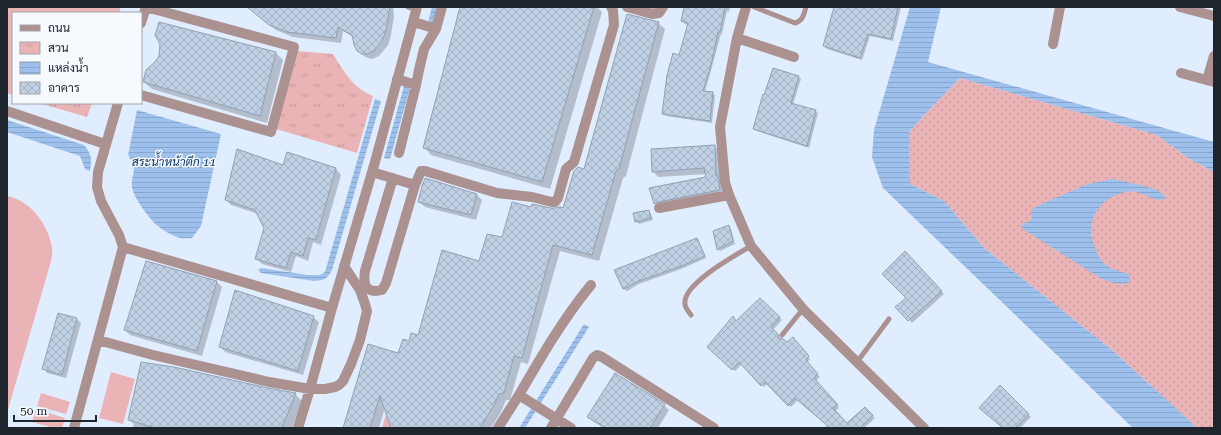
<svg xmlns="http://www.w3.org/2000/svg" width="1221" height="435" viewBox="0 0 1221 435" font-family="'Roboto Serif',Sarabun,serif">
<defs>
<pattern id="grass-dots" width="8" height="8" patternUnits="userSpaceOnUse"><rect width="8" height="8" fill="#eab3b5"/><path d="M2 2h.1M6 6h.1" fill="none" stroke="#c89a9c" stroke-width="1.8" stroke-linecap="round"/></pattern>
<pattern id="park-tufts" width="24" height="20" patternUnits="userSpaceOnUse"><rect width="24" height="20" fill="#eab3b5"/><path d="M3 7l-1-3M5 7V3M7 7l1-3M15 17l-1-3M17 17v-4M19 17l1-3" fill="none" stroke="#c89a9c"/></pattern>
<pattern id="water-rules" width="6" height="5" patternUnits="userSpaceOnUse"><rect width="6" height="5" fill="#9ec0ed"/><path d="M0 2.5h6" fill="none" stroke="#88a5cb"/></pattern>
<pattern id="building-cross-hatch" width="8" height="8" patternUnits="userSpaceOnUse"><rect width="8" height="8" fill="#c0d0e4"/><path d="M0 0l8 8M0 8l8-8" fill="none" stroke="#a5b2c4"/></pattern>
</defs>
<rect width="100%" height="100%" fill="#e0edfe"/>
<path fill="url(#grass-dots)" d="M960 78 1157 135 1188 158 1214 172V428H1196L1193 424 1112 350 984 248 944 201 910 184 909 132 925 114Z"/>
<path fill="url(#park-tufts)" d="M7 7H121L119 13H13V95L7 93Z
M297 51 333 54C345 73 352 87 373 96L357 153 276 129Z
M39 103H92L87 117Z"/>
<path fill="#eab3b5" d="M7 196C30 200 48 224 52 247 53 254 51 261 49 268L7 413Z
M111 372 135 379 123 424 99 418Z
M41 393 70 402 66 414 37 406Z
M36 409 65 418 62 428H54L32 422Z
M386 414 391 428H382Z"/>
<path fill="url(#water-rules)" d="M432 7H438L433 25 428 23Z
M910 7H941L928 62 1214 142V172L1188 158 1157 135 960 78 925 114 909 132 910 184 944 201 984 248 1112 350 1193 424 1196 428H1133L883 188 872 157 874 130Z
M404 86 410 88 390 159 384 158Z
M375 99 381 101 332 270C327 279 325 280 314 281L261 273 258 270 261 268 308 275H320L325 272Z
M137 110 221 134 201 226 192 238C187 238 181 239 177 237 171 235 163 230 158 226 150 220 133 197 132 187 131 172 139 171 128 155Z
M7 120 84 145C92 155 92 159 90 171L85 169 80 156 7 132Z
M1112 179 1140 185 1157 190 1165 196 1164 200C1150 201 1139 188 1125 192 1097 199 1083 223 1096 250 1098 256 1101 261 1106 265 1112 270 1121 272 1129 274L1130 282C1119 286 1110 282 1100 278L1023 229 1021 227 1023 223 1029 222 1032 218 1031 211 1037 206 1088 184Z
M584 324 589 327 525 428H519Z"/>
<path fill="#0003" d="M248 7H393L394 16 391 35 388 45 379 56 372 59 368 58 364 56 358 50 353 37 343 31 341 43 293 37 276 30Z
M461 7H597L602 12 550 189 431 155 424 147Z
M638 7H663L661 13Z
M686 7H730L729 12 727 11 722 34H721L705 92 713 93 715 96 712 123 666 116 664 114 689 25 685 24 682 21Z
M835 7H901L893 41 870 36 862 60 827 49 824 46Z
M658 23 665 29 626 176 623 178 599 261 560 251 528 364 521 362 510 400H506L501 412 491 428H392L385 407 379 428H345L398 354 410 342 419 336 480 262 532 208 564 209 585 170Z
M276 53 283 60 267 123 152 89 144 82 155 64Z
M798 77 801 79 793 104 815 111 818 113 809 148 757 131 754 129 765 96Z
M714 146 720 152 725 196 660 210 655 204 651 189 707 178 706 174 658 177 653 171Z
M287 154 336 169 341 175 321 245 313 242 308 261 296 256 291 272 262 264 257 259 265 228 258 214 231 205 226 200 284 166Z
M477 195 482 200 476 220 425 207 419 202Z
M649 211 651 214 653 220 639 224 636 221Z
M728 226 731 229 735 244 720 251 718 249Z
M697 239 699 241 706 258 681 269 639 284 627 291 624 289 616 270Z
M905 252 944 294 912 323 897 307 907 298Z
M217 282 222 287 202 356 130 335 125 330Z
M760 299 782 320 773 330 781 339 787 344 795 341 810 359 807 363 820 377 816 381 839 408 835 411 847 424 865 408 875 418 864 428H826L825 427 827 425 798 400 791 407 768 383 764 387 742 364 735 371 708 347Z
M59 314 77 319 81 323 66 378 47 373 44 369Z
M313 317 319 322 303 375 225 352 220 346Z
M1000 386 1031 417 1020 428H1000L1002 426Z
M295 394 302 401 292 428H133L134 424 129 420Z
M664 405 669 410 658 428H604L594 422 589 417Z"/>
<path fill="url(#building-cross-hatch)" stroke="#91a0b4" d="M247 7H390L386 30 383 39 374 51 367 54H362L357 51 354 45 352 35 338 27 336 38 287 32 269 25Z
M460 7H594L542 182 423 148Z
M684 7H725L720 32H718L711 65 703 91 713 92 710 121 662 114 667 75 673 53 679 55 688 23 681 21Z
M834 7H898L891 39 868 34 860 58 823 46Z
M627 14 659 22 619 169 616 171 592 255 553 245 522 358 514 356 504 393 499 394 494 405 480 428H391L380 396 370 428H343L368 344 398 353 403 339 409 341 411 333 418 335 442 250 479 261 487 234 502 237 512 202 531 207 532 204 551 208H555L560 207 563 208 574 171 578 167 584 169Z
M159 22 276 52 260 116 143 82 146 70 154 63 159 56 160 44 155 35Z
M773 68 799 76 791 103 816 110 807 146 753 129 763 94 764 95Z
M715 145 716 176H718L720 190 658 202 654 204 649 188 706 177 704 168 652 172 651 149Z
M237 149 283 165 287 152 336 168 316 240 308 238 303 256 291 252 286 268 255 259 264 228 255 210 225 200Z
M425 178 477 194 471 215 418 202 422 186Z
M649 210 651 218 635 222 633 213Z
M729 225 733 241 717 250 713 231Z
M697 238 705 256 679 267 636 282 623 289 614 270Z
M905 251 942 291 908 321 895 307 906 298 882 274Z
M146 261 217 281 197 351 124 330Z
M235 290 314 316 298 371 219 347Z
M760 298 780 317 771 327 778 334 779 338 783 339 787 342 793 337 809 356 806 360 818 374 814 378 838 405 833 408 847 423 865 407 873 415 860 428H830L795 398 788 406 765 382 761 386 739 362 732 370 707 347 733 316 736 321Z
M58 313 77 318 62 375 42 369Z
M141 362 174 367 268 388 296 393 282 428H156L128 420Z
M615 373 665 404 650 428H606L587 417Z
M1000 385 1029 414 1015 428H1003L979 408Z"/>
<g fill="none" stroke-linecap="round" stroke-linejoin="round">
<path stroke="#ac9191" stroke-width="5" d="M408 7 416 10
M754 7 795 23C803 21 804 14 806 7
M691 315C689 312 685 308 685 304 682 284 736 255 751 246
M782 335 803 309
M857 362 889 319"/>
<path stroke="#ac9191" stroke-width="10" d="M627 7 652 14 659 13 663 7
M746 7 737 38 720 127 725 182 729 195 751 246 803 309 924 428
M1180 7 1214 16
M414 22 436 29 442 7
M141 23 146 7
M737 38 794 57
M1053 44 1060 7
M1181 73 1214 82
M397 79 416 85 399 153
M1207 80 1214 56
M416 85 419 70 424 49 436 29
M141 95 271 132 294 47 146 7
M7 111 105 144
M372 172 415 185 421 171H425L497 193 532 197 552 202H555L558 198 566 169 574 162 614 25 613 10 611 7
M393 178 365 271C363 284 365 294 382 290L386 283 415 185
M659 208 729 195
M123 247 332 308
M98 340 153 355 269 382 310 389H325L335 387 339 385 343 381 351 364 360 340 367 311 364 301 360 290 344 266
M74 428 123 247 119 235 101 201 97 187 98 172 118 103
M298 428 310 389 332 308 375 162 417 7
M498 428 519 395
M551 428 593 358 597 355 602 357 714 428
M571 428 519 395C541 357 563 319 591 285"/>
</g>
<g text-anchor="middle" stroke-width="3" stroke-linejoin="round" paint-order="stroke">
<g font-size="12" font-style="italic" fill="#0b3a6f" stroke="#f6f9fe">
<text x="174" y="166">สระน้ำหน้าตึก 11</text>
</g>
</g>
<rect width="1221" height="435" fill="none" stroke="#1f252c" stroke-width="16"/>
<rect x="12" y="12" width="130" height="92" fill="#f6f9fe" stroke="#a0a4aa"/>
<rect x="20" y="25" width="20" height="6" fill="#ac9191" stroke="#a0a4aa"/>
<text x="48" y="32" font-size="12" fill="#1f252c">ถนน</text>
<rect x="20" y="42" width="20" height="12" fill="url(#park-tufts)" stroke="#a0a4aa"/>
<text x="48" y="52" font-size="12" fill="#1f252c">สวน</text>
<rect x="20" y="62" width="20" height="12" fill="url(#water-rules)" stroke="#a0a4aa"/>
<text x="48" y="72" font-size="12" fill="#1f252c">แหล่งน้ำ</text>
<rect x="20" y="82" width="20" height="12" fill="url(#building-cross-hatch)" stroke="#a0a4aa"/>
<text x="48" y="92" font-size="12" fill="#1f252c">อาคาร</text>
<path d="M14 415v6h82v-6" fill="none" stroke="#1f252c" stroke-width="2"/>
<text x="20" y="415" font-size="12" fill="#1f252c" stroke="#f6f9fe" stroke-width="3" paint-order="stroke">50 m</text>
</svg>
